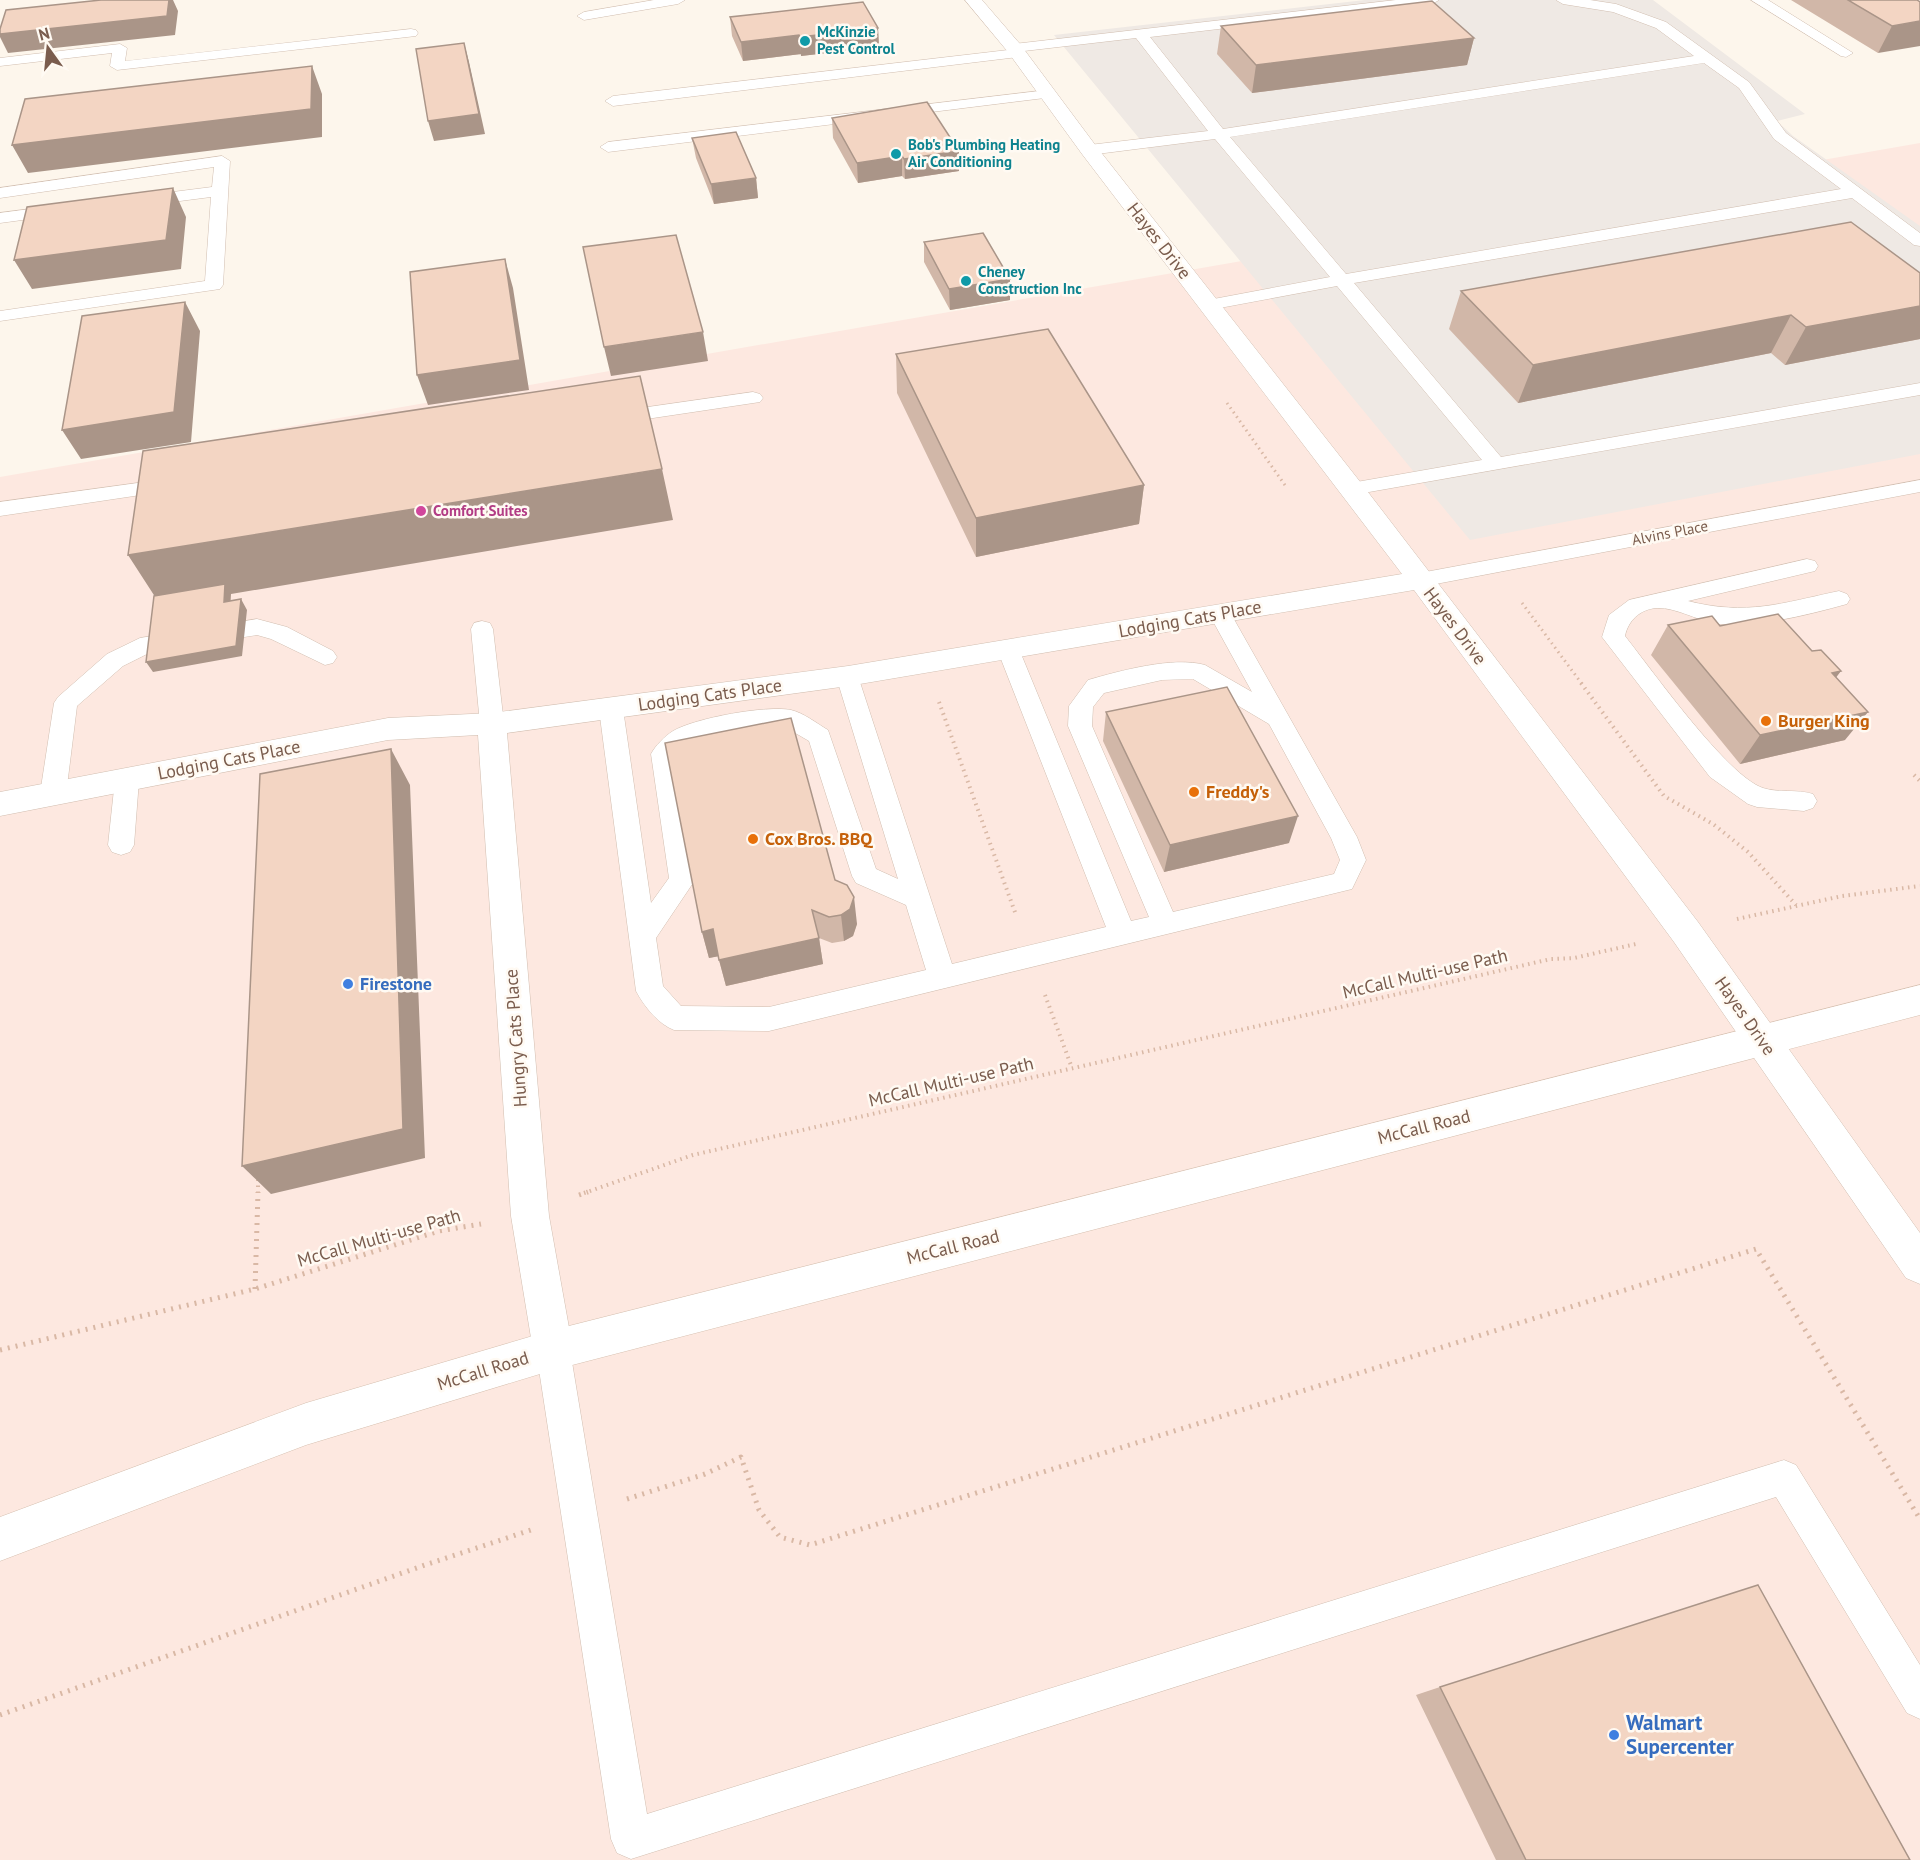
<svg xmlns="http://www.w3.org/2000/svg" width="1920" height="1860" viewBox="0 0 1920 1860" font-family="'PT Sans',sans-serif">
<rect width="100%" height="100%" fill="#fdf6ec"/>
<path fill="#fde8e0" d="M1920 143V1860H0V477Z"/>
<path fill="#efe9e4" d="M1365 0H1653L1805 114 1777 121 1793 136 1920 226V454L1470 540 1054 35Z"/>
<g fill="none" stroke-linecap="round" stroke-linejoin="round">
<g stroke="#d1beb0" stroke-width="1">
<path id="service" d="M654 0H685L678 4 584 20 577 16 584 12Z
M1396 0H1439L1432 4 1150 37 1223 129 1694 56 1656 28 1613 12 1563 4 1556 0H1590L1616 4 1666 22 1749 82 1786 133 1920 233V246L1914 245 1852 198 1354 283 1501 457 1920 383V395L1352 495 1345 494 1342 489 1345 484 1482 460 1337 286 1209 310 1203 309 1200 305 1203 301 1330 277 1215 139 1089 155 1083 153 1081 150 1083 147 1089 145 1208 131 1136 38 1024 51 1023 56 1018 57 613 106 605 101 613 96 1008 50 1009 45 1014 44ZM1704 63 1739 88 1774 139 1841 189 1346 274 1230 137Z
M1751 0H1768L1853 53 1846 57 1841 56Z
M411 29 416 30 418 33 416 36 117 70 110 66 112 53 0 66V58L120 44 127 48 125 61Z
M1048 90 1055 94 1053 97 608 152 600 147 608 142Z
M222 156 230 161 223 285 220 289 0 321V311L205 281 211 197 141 206 133 201 141 196 212 187 214 167 0 198V188Z
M61 205 67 206 69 210 67 214 0 223V213Z
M753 392 760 394 763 398 760 402 613 424 606 422 603 418 606 414 613 412Z
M174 478 181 479 184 484 181 489 0 516V502Z
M1920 480V492L1420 587 1412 585 1409 580 1412 575 1420 573Z
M1807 559 1815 561 1818 566 1815 571 1688 601C1747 616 1782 603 1839 591L1847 594 1850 599 1847 604C1807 615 1761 627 1719 624 1700 622 1676 607 1657 608 1640 609 1628 621 1625 636 1652 670 1727 776 1763 788 1778 793 1797 789 1813 794L1817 801 1813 808 1804 811 1757 807 1748 804 1710 777 1602 637 1609 615 1629 600Z
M1220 606 1228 609 1231 614 1357 837 1366 860 1352 889 769 1031 674 1030C658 1024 644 1006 636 991L599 709 603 703 611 700 619 703 623 709 651 903 669 878 651 754C655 746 665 736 673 731 695 718 767 705 791 710 804 713 816 723 828 730L876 869 898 879 836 676 840 670 848 668 856 670 952 964 1106 927 997 649 1000 643 1008 641 1016 643 1019 649 1131 921 1149 917 1068 726 1069 706 1088 680C1119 671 1174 656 1205 665L1252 692 1209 614 1212 609ZM1193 679 1269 724 1331 838 1340 860 1334 874 1173 912 1092 726 1093 707 1104 693 1162 680ZM755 727H785L809 741 852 876 856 883 906 905 926 970 769 1007 681 1006 663 986 656 938 695 880 676 757 691 743 721 734Z
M257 619 287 627 333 651 337 657 333 663 325 665 271 639 257 635 153 651 123 666 77 706 66 794 62 801 53 804 44 801 40 794 54 703 58 697 107 654 140 638Z
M482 621 490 623 493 629 504 724 500 730 492 733 484 730 480 724 471 629 474 623Z
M127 771 136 773 139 780 134 845 130 852 121 855 112 852 108 845 115 780 118 773Z
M553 1333 565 1338 570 1350 647 1814 1784 1460 1796 1465 1920 1665V1719L1907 1713 1776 1497 631 1859 617 1853 611 1839 536 1350 541 1338Z"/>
</g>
<g stroke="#d1beb0" stroke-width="1">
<path id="minor" d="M965 0H982L1020 44 1096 146 1361 483 1698 922 1920 1233V1284L1906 1278 1674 942 1414 590 848 686 507 733 549 1216 573 1350 567 1364 553 1370 539 1364 533 1350 511 1216 478 735 388 740 0 816V792L388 718 492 713 848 666 1402 574 1082 154 1008 52Z"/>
</g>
<g stroke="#d6c0b0" stroke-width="1">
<path id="secondary" d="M1920 985V1015L553 1370 306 1445 0 1561V1517L306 1403 553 1330Z"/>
</g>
<path stroke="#d9b8a5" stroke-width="3" stroke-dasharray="1.5 4" stroke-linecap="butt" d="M1227 403 1287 488
M1522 603 1582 684"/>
<path stroke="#d9b8a5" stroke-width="4" stroke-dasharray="1.5 4.5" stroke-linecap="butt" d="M1581 683 1664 796 1713 824 1748 852 1796 905
M939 702 1016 915
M1914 775 1920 781
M1737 919 1842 896 1920 886
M1045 995 1072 1068
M258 1193V1179
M584 1193 693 1155 1551 959 1574 958 1636 944"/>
<path stroke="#d9b8a5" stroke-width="5" stroke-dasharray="2 6" stroke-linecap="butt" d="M579 1195 588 1192
M255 1289 258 1192
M0 1350 255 1289 439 1231 481 1224
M627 1499 705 1474 741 1457 759 1510 780 1537 810 1545 1756 1249 1920 1519
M0 1715 425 1565 531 1530"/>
<use href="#service" fill="#fff" fill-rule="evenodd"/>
<use href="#minor" fill="#fff" fill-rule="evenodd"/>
<use href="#secondary" fill="#fff" fill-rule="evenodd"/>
</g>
<path fill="#d1b7a8" d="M1791 0H1917L1878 53Z
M730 17 878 28 879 47 801 56V54L743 61 732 36Z
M1221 26 1474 38 1467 65 1252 93 1217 54Z
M832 118 959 171 905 179 902 176 858 183 833 138Z
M692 138 756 178 758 198 714 204 696 158Z
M924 242 1010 279V300L950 310 924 262Z
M1920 273V339L1785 365 1771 353 1518 403 1449 329 1461 291Z
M896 354 1144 485 1139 524 976 557 897 393Z
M1668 625 1720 626 1836 678 1845 740 1740 764 1651 655Z
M1106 712 1289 843 1164 872 1103 741Z
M835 880 857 924 853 936 844 941 832 943 819 938 823 964 726 986 718 956 709 958 702 932Z
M1440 1687 1910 1860H1496L1416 1695Z"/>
<path fill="#aa9588" d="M169 0H173L178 11 175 35 8 53 0 37V34Z
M1920 21V46L1878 53 1892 26Z
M878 28 879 47 801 56 800 37Z
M799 35 801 54 743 61 741 42Z
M1474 38 1467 65 1252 93 1256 65Z
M464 43 469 62 485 134 434 141 428 121Z
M312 66 322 94V137L28 173 12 145Z
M959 151V171L905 179 904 159Z
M902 156V176L858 183 857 163Z
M756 178 758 198 714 204 711 184Z
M173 188 186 217 181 269 32 289 14 260Z
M505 259 513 288 529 390 428 405 417 375Z
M1010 279V300L950 310 949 289Z
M185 302 200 331 191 442 81 459 62 430Z
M1920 306V339L1785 365 1806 327Z
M1791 315 1771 353 1518 403 1533 365Z
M703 332 708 361 611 376 604 347Z
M662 469 673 520 231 594 230 612 161 606 128 555Z
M1144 485 1139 524 976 557V518Z
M241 599 247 610 242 656 153 672 146 662Z
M1841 671 1819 700 1832 673Z
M1868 712 1845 740 1740 764 1760 735Z
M391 749 410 785 425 1158 271 1194 242 1166Z
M1298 816 1289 843 1164 872 1170 845Z
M854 897 857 924 853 936 844 941 841 915Z
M713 929 720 956 709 958 702 932Z
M819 938 823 964 726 986 719 960Z"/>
<path fill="#f3d5c3" stroke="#aa9588" stroke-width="1.5" d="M101 0H169L167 16 0 34V29L6 10Z
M1848 0H1917L1920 2V21L1892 26Z
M1432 1 1474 38 1256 65 1221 26Z
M863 2 878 28 800 37 799 35 741 42 730 17Z
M464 43 479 114 428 121 416 49Z
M312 66 311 109 12 145 25 99Z
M927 102 959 151 904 159 902 156 857 163 832 118Z
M736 132 756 178 711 184 692 138Z
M173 188 166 240 14 260 27 207Z
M1851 222 1920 273V306L1806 327 1791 315 1533 365 1461 291Z
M983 233 1010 279 949 289 924 242Z
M676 235 703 332 604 347 583 247Z
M505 259 520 360 417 375 410 272Z
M185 302 174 412 62 430 82 316Z
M1048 329 1144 485 976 518 896 354Z
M640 376 662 469 128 555 143 451Z
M225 584 224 602 241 599 236 646 146 662 154 596Z
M1778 614 1812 651 1821 650 1841 671 1832 673 1868 712 1760 735 1668 625 1712 616 1720 626Z
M1227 687 1298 816 1170 845 1106 712Z
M791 718 835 880 847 885 854 897 850 909 841 915 829 917 812 910 819 938 719 960 713 929 702 932 665 743Z
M391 749 403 1129 242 1166 260 774Z
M1758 1585 1910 1860H1526L1440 1687Z"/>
<g fill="#0f9aa8" stroke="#fffaf3" stroke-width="2">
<circle cx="805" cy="41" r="6"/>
<circle cx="896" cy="154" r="6"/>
<circle cx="966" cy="281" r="6"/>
</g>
<circle fill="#d1479c" stroke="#fffaf3" stroke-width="2" cx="421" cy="511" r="6"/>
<g fill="#e8710a" stroke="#fffaf3" stroke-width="2">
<circle cx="1766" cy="721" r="6"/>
<circle cx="1194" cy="792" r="6"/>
<circle cx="753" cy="839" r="6"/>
</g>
<g fill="#3f7fe0" stroke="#fffaf3" stroke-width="2">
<circle cx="348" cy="984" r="6"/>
<circle cx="1614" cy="1735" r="6"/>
</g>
<g text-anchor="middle" stroke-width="5" stroke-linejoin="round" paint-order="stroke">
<g font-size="15" font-weight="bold" fill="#0d838f" stroke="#fffaf3" text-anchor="start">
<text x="817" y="37">McKinzie<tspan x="817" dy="17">Pest Control</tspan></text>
<text x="908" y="150">Bob's Plumbing Heating<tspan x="908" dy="17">Air Conditioning</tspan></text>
<text x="978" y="277">Cheney<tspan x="978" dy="17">Construction Inc</tspan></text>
</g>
<g font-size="15" font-weight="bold" fill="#b23c85" stroke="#fffaf3" text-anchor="start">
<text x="433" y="516">Comfort Suites</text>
</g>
<g font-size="15" fill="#7a5c4d" stroke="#fffaf3">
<text transform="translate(1670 533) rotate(-11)" y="5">Alvins Place</text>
</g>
<g font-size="18" fill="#7a5c4d" stroke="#fffaf3">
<text transform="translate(1159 241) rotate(52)" y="6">Hayes Drive</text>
<text transform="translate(1190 619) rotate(-10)" y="6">Lodging Cats Place</text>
<text transform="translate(1455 626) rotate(53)" y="6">Hayes Drive</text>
<text transform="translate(710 695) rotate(-8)" y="6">Lodging Cats Place</text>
<text transform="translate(229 760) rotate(-11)" y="6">Lodging Cats Place</text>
<text transform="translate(1425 974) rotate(-13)" y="6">McCall Multi-use Path</text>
<text transform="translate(1745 1016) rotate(55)" y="6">Hayes Drive</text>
<text transform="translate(516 1038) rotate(-94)" y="6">Hungry Cats Place</text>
<text transform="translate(951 1082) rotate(-13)" y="6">McCall Multi-use Path</text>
<text transform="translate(1424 1127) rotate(-14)" y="6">McCall Road</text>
<text transform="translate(379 1238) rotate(-16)" y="6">McCall Multi-use Path</text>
<text transform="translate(953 1247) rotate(-14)" y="6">McCall Road</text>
<text transform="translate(483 1371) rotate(-17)" y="6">McCall Road</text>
</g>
<g font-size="18" font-weight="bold" fill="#c56008" stroke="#fffaf3" text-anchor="start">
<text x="1778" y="727">Burger King</text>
<text x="1206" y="798">Freddy's</text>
<text x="765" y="845">Cox Bros. BBQ</text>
</g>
<g font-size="18" font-weight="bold" fill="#366cbe" stroke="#fffaf3" text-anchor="start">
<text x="360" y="990">Firestone</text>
</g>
<g font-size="21" font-weight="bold" fill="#366cbe" stroke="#fffaf3" text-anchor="start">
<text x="1626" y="1730">Walmart<tspan x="1626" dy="24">Supercenter</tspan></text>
</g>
</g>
<g transform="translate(48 48) rotate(345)" stroke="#fffaf3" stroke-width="4.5" paint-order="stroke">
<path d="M0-4.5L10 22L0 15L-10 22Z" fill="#7a5c4d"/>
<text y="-9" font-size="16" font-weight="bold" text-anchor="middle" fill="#7a5c4d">N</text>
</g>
</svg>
